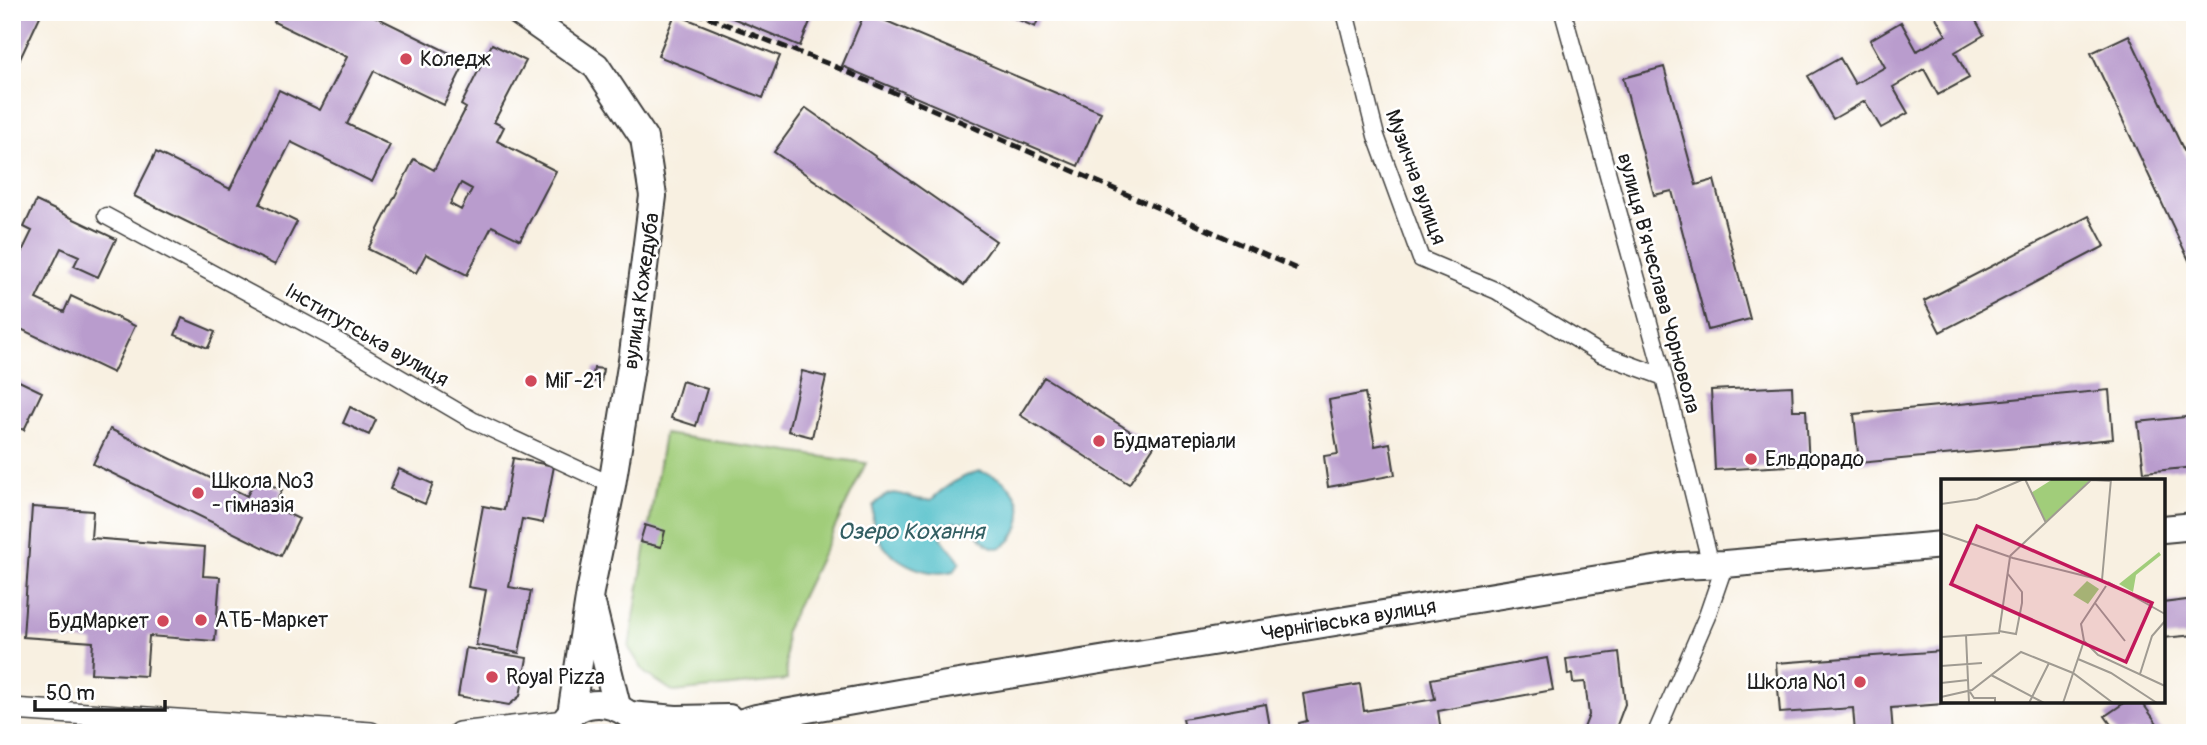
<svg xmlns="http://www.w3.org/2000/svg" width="2207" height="745" viewBox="0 0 2207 745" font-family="Pangolin,sans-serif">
<rect width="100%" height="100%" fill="#fff"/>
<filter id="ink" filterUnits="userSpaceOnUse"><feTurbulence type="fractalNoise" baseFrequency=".0143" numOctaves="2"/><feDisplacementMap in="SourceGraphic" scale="14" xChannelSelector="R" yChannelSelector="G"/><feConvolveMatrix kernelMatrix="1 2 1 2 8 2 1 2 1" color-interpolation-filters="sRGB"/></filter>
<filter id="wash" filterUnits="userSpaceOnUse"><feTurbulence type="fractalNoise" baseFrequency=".00686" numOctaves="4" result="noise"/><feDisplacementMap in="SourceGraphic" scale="28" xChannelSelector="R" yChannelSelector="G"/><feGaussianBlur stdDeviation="1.57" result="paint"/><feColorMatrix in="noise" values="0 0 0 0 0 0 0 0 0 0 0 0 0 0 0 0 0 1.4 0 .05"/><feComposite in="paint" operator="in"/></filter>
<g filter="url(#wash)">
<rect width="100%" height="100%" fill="#f8f0e1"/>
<path fill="#a1cd7a" stroke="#5e744b" stroke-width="2" d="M664 434 866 463 785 631 787 680 674 692 645 673 629 648Z"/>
<path fill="#52c0ca" stroke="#376e73" stroke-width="2" d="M979 471C986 473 994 475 1000 479 1022 494 1028 519 1011 540 1007 544 1003 548 997 548 985 548 976 531 970 522H954L940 534C944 547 955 551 960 562L954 571C925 579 884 559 874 528 872 522 873 513 873 506 898 480 902 502 931 500 945 486 960 477 979 471Z"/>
<g id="blocks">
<path fill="#b99ccd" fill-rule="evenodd" d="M12 12H42L12 76Z
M279 12H366L466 61 444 105 374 71 347 124 390 145 372 182 291 142 260 204 297 222 275 265 134 196 156 152 230 189 279 90 320 110 347 57 274 22Z
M718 12H814L800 46Z
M865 12 1101 112 1078 166 842 66Z
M1000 12H1041L1035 27Z
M1933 12H1971L1984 35 1955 52 1969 78 1938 95 1924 69 1893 87 1908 113 1881 128 1865 101 1833 119 1808 76 1840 58 1855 84 1885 67 1870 40 1901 22 1917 51 1946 35Z
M675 14 780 56 763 98 658 56Z
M2129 35 2195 174V273L2091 53Z
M492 44 526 61 494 122 504 127 497 141 556 171 520 240 492 226 467 275 426 254 416 273 368 249 414 159 434 170 466 108 461 105ZM461 183 472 189 461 210 450 204Z
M1664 67 1696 185 1714 180 1750 319 1708 330 1672 191 1654 195 1623 78Z
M806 108 996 241 964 285 774 152Z
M36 201 116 239 98 277 74 266 79 256 61 248 36 299 64 312 71 296 135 326 113 373 21 329 12 347V272L32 231 24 227Z
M2089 216 2105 246 1940 332 1924 301Z
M182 318 215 332 208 348 175 335Z
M594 368 603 369 601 383 592 381Z
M802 371 826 377 812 437 788 431Z
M1044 377 1154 446 1129 484 1020 415Z
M19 381 42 392 24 430 12 425V391Z
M682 381 707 389 696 426 671 418Z
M1792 386 1793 410H1806L1809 465 1715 470 1711 390Z
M2109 390 2113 439 1859 463 1854 414Z
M1365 393 1375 446 1390 443 1395 475 1328 487 1324 456 1338 454 1329 400Z
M350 407 376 420 369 435 343 423Z
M2195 416V467L2144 472 2138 422Z
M110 429 247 496 256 478 282 490 274 507 299 519 281 556 93 464Z
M513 458 554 466 543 523 522 519 509 587 531 591 519 653 476 645 486 590 468 587 483 506 504 510Z
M399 469 433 484 425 504 390 489Z
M32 507 93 511 91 538 205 547 203 576 220 577 215 641 149 636 146 676 91 673 93 642 23 637Z
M645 525 665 531 661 547 640 542Z
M2195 599V635L2163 638V603Z
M466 648 527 658 520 696 509 705 458 696Z
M1943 651V701H1957V703L1891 708 1893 733H1855L1853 708 1780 713 1776 663Z
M1619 652 1625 704 1614 733H1582L1589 715 1585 682 1573 683 1572 674 1568 675 1566 659Z
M1547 658 1553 690 1438 711 1441 731 1300 733 1299 723 1307 721 1303 694 1360 684 1364 711 1435 699 1431 679Z
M2127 701H2141L2164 733H2117L2105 716Z
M1266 704 1271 733H1186L1183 719Z"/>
</g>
</g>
<g filter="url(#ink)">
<use href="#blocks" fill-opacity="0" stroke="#3d3c3a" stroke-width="2"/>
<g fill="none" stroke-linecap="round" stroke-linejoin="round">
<g stroke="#3d3c3a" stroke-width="19">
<path id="minor" d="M1345 12 1376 136 1421 259 1497 291 1601 354 1664 377
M1563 12 1664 377 1711 565
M106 216 334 339 472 420 612 485
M1656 733 1707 616 1725 564"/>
</g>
<g stroke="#3d3c3a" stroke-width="24">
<path id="tertiary" d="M12 709 371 733
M459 733 565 721"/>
</g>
<g stroke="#3d3c3a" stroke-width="30">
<g id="primary">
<path d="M519 12 596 66 644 138 653 196 633 354 612 485 590 592 571 714"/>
<path d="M2163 529 2195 526"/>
<path d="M593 608 617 706"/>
<path d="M629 715 676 719 729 718"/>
<path d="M559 733C570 701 603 697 628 714"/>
<path id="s1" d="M706 733 756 718 910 691 1679 566 1725 564 1943 545"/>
</g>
</g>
<use href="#minor" stroke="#fff" stroke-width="16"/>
<use href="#tertiary" stroke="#fff" stroke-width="21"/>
<use href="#primary" stroke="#fff" stroke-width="26"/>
<path stroke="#1c1c1c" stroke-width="5" stroke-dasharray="10 5" stroke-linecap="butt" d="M694 12 829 64 1297 269"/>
</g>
</g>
<g fill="#d1495b" stroke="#fff" stroke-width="2.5">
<circle cx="406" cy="59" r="7"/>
<circle cx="531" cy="381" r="7"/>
<circle cx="1099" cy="441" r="7"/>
<circle cx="1751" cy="459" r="7"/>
<circle cx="198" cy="493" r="7"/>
<circle cx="201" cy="620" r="7"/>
<circle cx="163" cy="621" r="7"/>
<circle cx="492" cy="677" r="7"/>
<circle cx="1860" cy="682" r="7"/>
</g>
<g text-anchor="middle" stroke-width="5" stroke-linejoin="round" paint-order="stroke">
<g font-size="21" fill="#1c1c1c" stroke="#fff" text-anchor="start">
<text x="420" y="66">Коледж</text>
<text x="545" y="388">МіГ-21</text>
<text x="1113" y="448">Будматеріали</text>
<text x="1765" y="466">Ельдорадо</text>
<text x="212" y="488">Школа №3<tspan x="212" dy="24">- гімназія</tspan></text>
<text x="215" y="627">АТБ-Маркет</text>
<text x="149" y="628" text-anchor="end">БудМаркет</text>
<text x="506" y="684">Royal Pizza</text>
<text x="1846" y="689" text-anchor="end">Школа №1</text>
</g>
<g font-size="21" fill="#1c1c1c" stroke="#fff">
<text transform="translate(1416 177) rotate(70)" y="7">Музична вулиця</text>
<text transform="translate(1659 283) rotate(75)" y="7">вулиця В'ячеслава Чорновола</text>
<text transform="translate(641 291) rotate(-82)" y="7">вулиця Кожедуба</text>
<text transform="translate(367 335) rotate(30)" y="7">Інститутська вулиця</text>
<text dy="7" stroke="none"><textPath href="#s1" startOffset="653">Чернігівська вулиця</textPath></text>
</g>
<g font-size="23" font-style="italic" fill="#325e62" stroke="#fff">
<text x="911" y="539">Озеро Кохання</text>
</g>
</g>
<g transform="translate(1941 479)">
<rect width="224" height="224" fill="#f8f0e1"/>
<path d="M112 0H150L105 44 90 14ZM218 73 220 76 195 96 192 113 178 105ZM146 102 158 110 147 125 132 116Z" fill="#a1cd7a"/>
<path fill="none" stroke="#a09b92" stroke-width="2" d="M84 0 105 44M0 25 36 20 83 0M0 54 72 79 160 101M69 77 150 1 170 2M161 101 170 0M167 103 224 135M165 107 140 145 143 162 157 176 224 207M154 124 184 162M58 152 75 155 81 124V113L67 95M25 156 28 224M0 158 58 154 69 78M137 180 170 194 216 224M0 187 41 184M199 195 211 157 224 142M50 196 103 224M0 204 27 201M29 213 33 219H54V224M0 218 31 211 80 173 132 194 172 224M88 224 108 184M122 224 143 162"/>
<path fill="#c2185b" fill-opacity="0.15" stroke="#c2185b" stroke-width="3.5" d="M36 47 211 124 185 183 10 105Z"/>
<rect width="224" height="224" fill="none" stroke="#1c1c1c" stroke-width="3.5"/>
</g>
<rect width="2207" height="745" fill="none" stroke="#fff" stroke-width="42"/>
<path d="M35 700v10h130v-10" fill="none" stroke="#1c1c1c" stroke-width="3.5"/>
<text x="46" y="700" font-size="21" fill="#1c1c1c" stroke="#ffffff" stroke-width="5" paint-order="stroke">50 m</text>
</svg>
